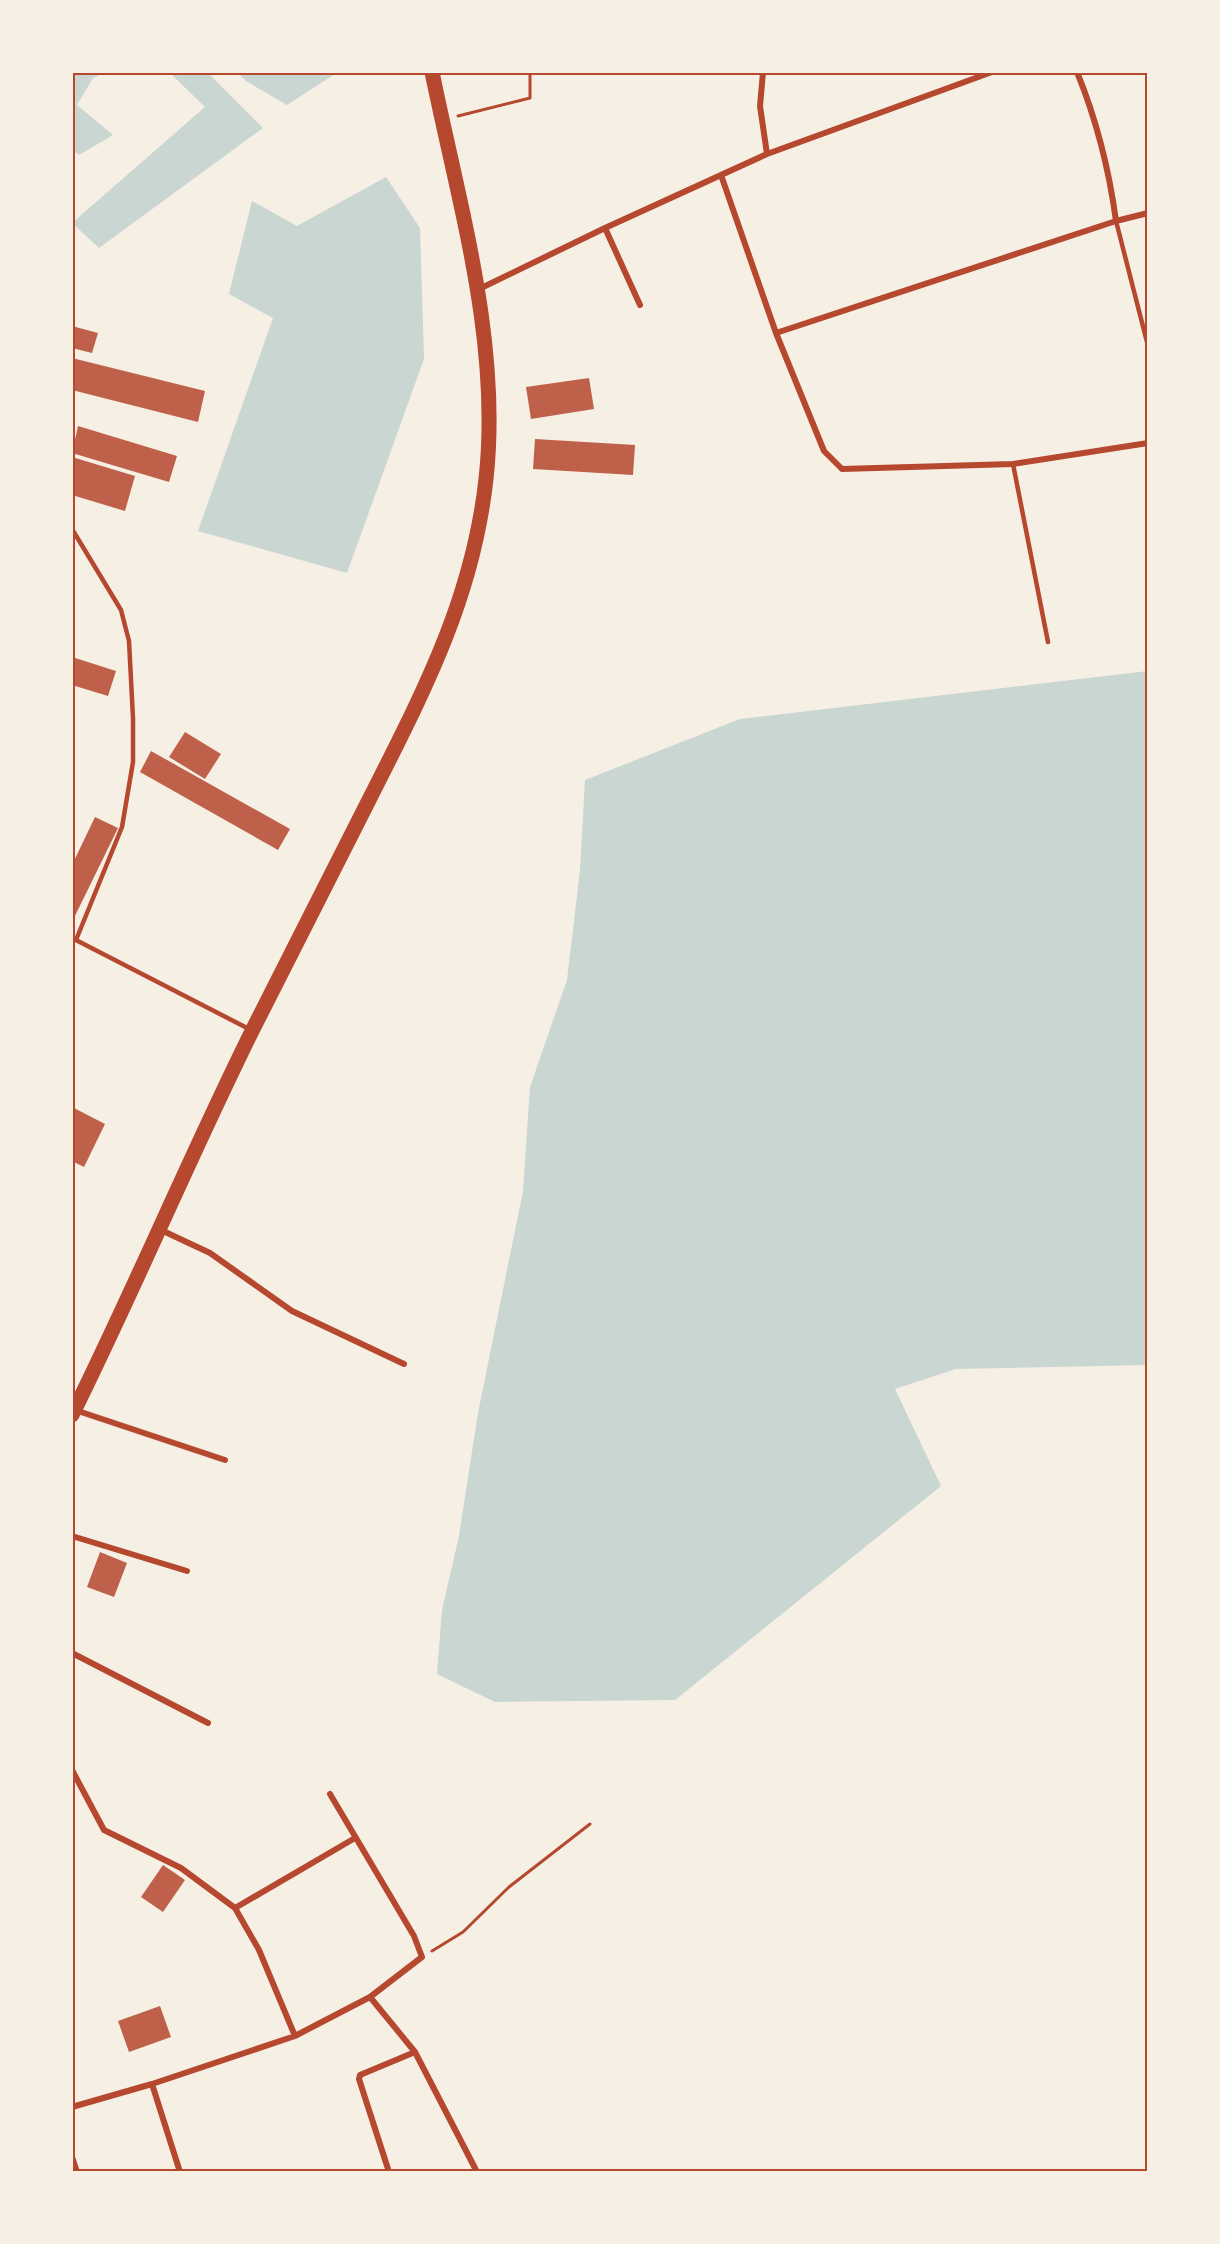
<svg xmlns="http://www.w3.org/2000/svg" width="1220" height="2244" viewBox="0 0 1220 2244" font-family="'Fira Sans Condensed',sans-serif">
<rect width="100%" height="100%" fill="#f6efe4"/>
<path fill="#c9d6d2" d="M72 72H106L93 78 77 105 113 135 79 155 72 150Z
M169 72H207L263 128 99 248 72 223 205 107Z
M237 72H338L287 105 246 81Z
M386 177 420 228 424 359 347 573 198 531 273 318 229 294 252 201 297 226Z
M1148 671V1365L956 1369 895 1389 941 1486 675 1700 495 1702 437 1674 442 1610 459 1536 478 1413 523 1191 530 1087 567 980 580 870 585 780 740 719Z"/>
<path fill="#bf614a" d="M72 326 98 333 92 353 72 348Z
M72 358 205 391 198 422 72 390Z
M589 378 594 409 531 419 526 387Z
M78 426 177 456 169 482 72 453Z
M535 439 635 445 633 475 533 469Z
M72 457 135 476 125 511 72 495Z
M72 657 116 671 108 696 72 685Z
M185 732 221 754 205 779 169 757Z
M151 751 290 829 278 850 140 772Z
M95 817 118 828 72 922V865Z
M72 1107 105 1124 84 1167 72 1161Z
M100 1552 127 1563 114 1597 87 1587Z
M163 1865 185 1880 163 1912 141 1897Z
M160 2006 171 2037 129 2052 118 2021Z"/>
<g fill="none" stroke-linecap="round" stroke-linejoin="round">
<path stroke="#b5482f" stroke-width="3" d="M458 116 530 98V72
M432 1951 463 1932 509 1887 590 1824"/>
<path stroke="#b5482f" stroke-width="4.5" d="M1116 221 1148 346
M1013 464 1048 642
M72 529 121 610 129 641 133 718V762L122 827 76 940
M72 938 251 1030"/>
<path stroke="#b5482f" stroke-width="6" d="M763 72 760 106 767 154
M1077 72C1097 121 1109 169 1116 221
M721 175 776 333 824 451 842 469 1013 464 1148 443
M605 228 640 305
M477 290 605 228 767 154 992 72
M776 333 1116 221 1148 213
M161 1230 210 1253 292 1311 404 1364
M75 1410 225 1460
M72 1536 187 1571
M72 1653 208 1723
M72 1770 104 1830 181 1868 235 1908 355 1838
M235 1908 259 1950 295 2036
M370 1997 415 2052 477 2172
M152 2084 180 2172
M72 2107 152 2084 295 2036 370 1997 422 1957 414 1936 330 1794
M72 2157 77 2172
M389 2172 359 2079 360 2075 415 2052"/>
<path stroke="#b5482f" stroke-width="15" d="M72 1415C135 1288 190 1156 253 1029 292 951 332 874 371 796 424 691 473 598 486 479 501 342 459 205 432 72"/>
</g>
<rect width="1220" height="2244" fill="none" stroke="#f6efe4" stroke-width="147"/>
<rect x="74" y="74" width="1072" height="2096" fill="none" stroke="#b5482f" stroke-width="2"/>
</svg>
